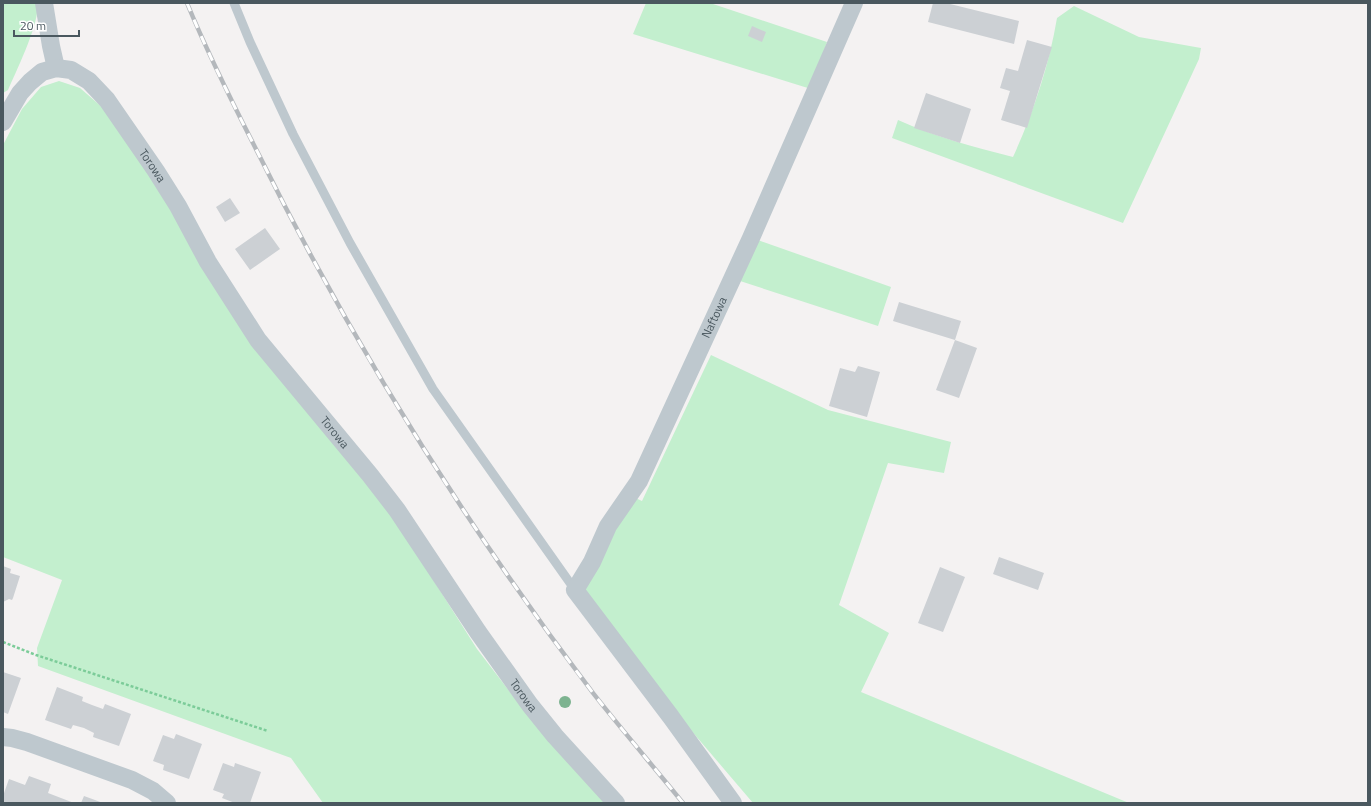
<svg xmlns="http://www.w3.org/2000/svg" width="1371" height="806" viewBox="0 0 1371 806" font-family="'Titillium Web',sans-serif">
<rect width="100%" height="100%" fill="#f4f2f2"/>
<path fill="#c3efce" d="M3 3H37C41 21 16 71 8 90L3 93Z
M646 3H710L827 42 811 89 633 34Z
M1074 6 1139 37 1201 48 1199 59 1123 223 892 138 898 120C935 137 975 147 1013 157 1033 113 1049 66 1057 18Z
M59 81 80 88 103 108 401 529 477 649 533 722 606 803H323L291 758 38 666 37 648 62 580 3 557V145L22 109 41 87Z
M755 239 891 287 878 326 737 280Z
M711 355 828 410 951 442 944 473 888 463 839 605 889 633 861 692 1129 803H753L597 620 575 590 629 495 642 501Z"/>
<path fill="#ccd0d4" d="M933 3H946L1019 21 1014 44 928 22Z
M752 26 766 32 762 42 748 36Z
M1027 40 1052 47 1027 128 1001 120 1010 91 1000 88 1006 68 1018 71Z
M926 93 971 109 960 143 914 128Z
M230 198 240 213 225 222 216 207Z
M265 228 280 249 250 270 235 249Z
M899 302 961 321 955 340 977 348 959 398 936 390 955 340 893 321Z
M858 366 880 372 867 417 829 406 840 368 855 372Z
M999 557 1044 573 1038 590 993 574Z
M3 566 11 569 10 573 20 576 13 598 12 600 9 599 3 602Z
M940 567 965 577 943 632 918 623Z
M3 672 21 678 8 714 3 712Z
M57 687 83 697 82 701 92 705 103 709 105 704 131 714 119 746 93 737 94 733 84 728 73 725 71 729 45 720Z
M176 734 202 744 189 779 163 770 164 765 153 761 163 735 174 739Z
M223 763 234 767 235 763 261 772 250 803H235L222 798 224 794 213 790Z
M29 776 51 784 48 793 74 803H3V796L9 779 25 785Z
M84 796 95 800 103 803H81Z"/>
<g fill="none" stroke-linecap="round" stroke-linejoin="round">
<path stroke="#7ccc99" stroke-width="2.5" stroke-dasharray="3 2" stroke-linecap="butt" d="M3 642 36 655 268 731"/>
<path stroke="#bec8ce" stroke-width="9" d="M234 3 250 42 293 134 350 243 433 389 575 590"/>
<g stroke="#bec8ce" stroke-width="18">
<path d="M44 3 51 46 56 68"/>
<path id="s1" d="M3 122 20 93 30 82 42 72 56 68 71 70 89 81 107 100 156 171 178 206 208 262 258 340 370 475 397 510 478 632 530 705 555 736 616 803"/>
<path d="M3 737 12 738 27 742 132 780 153 791 167 803"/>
<path id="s2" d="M733 803 671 717 575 590 592 562 608 526 639 481 751 238 854 3"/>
</g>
<g stroke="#b4b8bc" stroke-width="4.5">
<path id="rail" d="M187 3C208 54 233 104 258 153 352 343 465 524 593 693 622 730 653 766 683 803"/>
</g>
<use href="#rail" stroke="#fff" stroke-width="3" stroke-dasharray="9" stroke-linecap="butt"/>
</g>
<circle fill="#7db390" cx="565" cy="702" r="6"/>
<g text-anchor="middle" stroke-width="4" stroke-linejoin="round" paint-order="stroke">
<g font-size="12" fill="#4a585f" stroke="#fff">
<text dy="4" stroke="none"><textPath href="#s1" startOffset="221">Torowa</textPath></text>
<text dy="4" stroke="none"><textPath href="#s2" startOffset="572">Naftowa</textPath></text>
<text dy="4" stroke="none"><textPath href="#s1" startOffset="545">Torowa</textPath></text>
<text dy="4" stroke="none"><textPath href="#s1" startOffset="869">Torowa</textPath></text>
</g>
</g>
<rect width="1371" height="806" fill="none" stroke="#4a585f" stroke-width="8"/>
<path d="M14 30v6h65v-6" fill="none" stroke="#4a585f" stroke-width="2"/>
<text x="20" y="30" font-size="12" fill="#4a585f" stroke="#ffffff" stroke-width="3" paint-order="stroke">20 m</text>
</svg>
